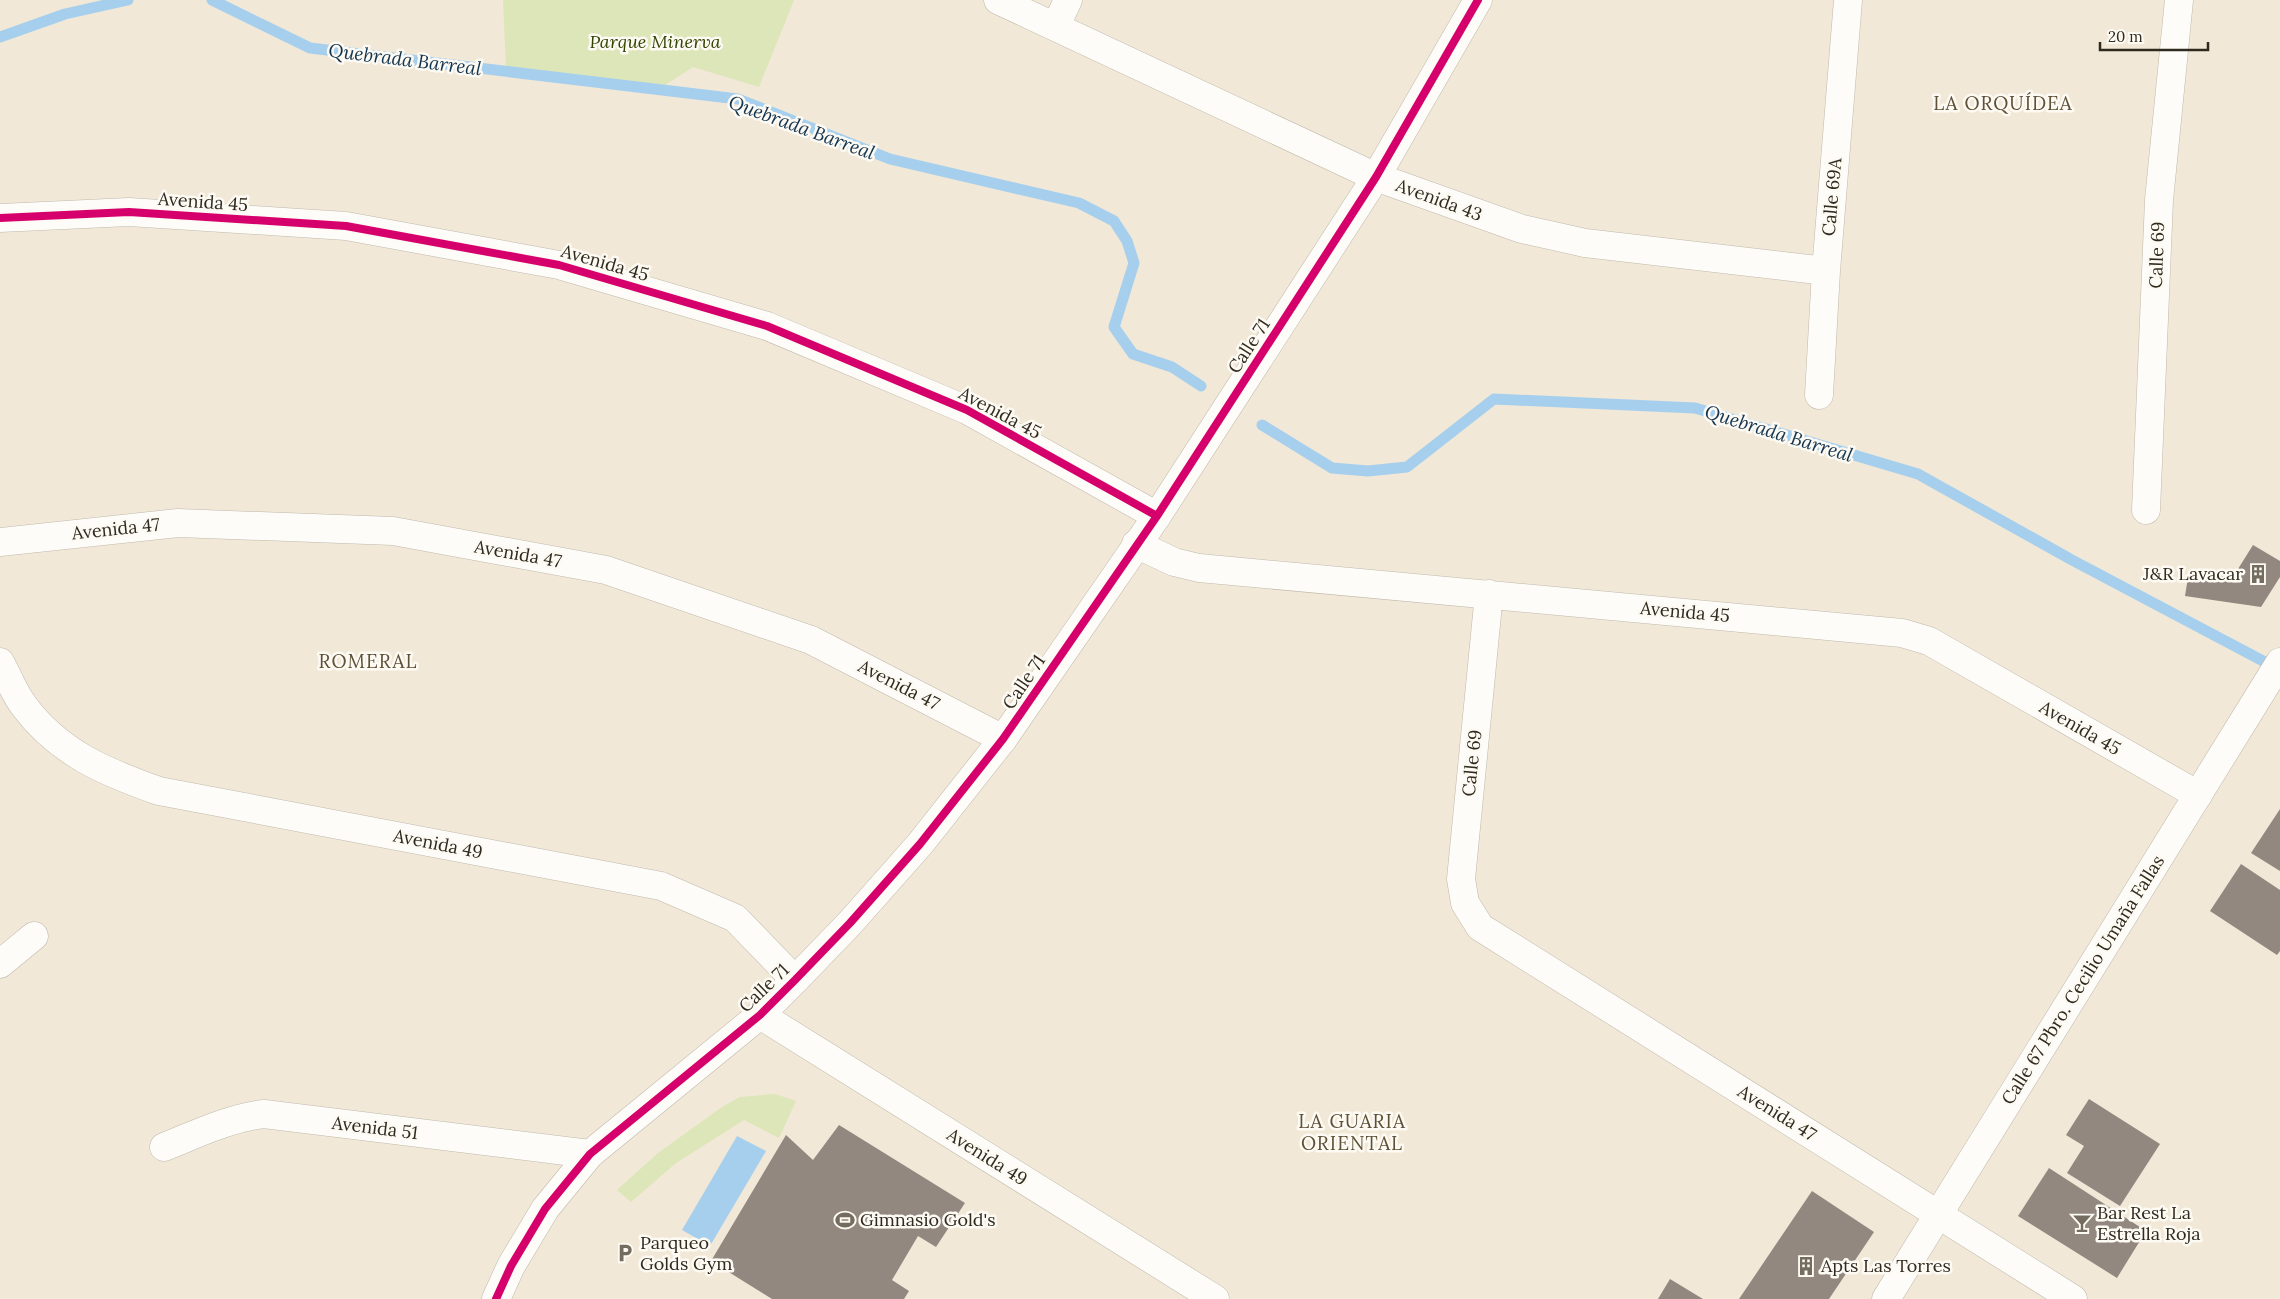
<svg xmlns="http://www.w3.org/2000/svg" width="2280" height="1299" viewBox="0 0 2280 1299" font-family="Lora,serif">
<rect width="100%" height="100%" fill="#f1e8d7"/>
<path fill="#dce6b8" d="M503 0H794L759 87 693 67 665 85 506 68Z
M775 1094 796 1101 779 1138 744 1120 676 1163 631 1202 617 1190 658 1153 722 1107 740 1097Z"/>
<path fill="#a6cfee" d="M737 1136 766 1151 710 1246 682 1230Z"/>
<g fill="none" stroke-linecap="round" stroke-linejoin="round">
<path stroke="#a6cfee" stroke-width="11" d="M212 0 310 48 738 99 890 159 1079 203 1114 221 1127 241 1134 263 1114 327 1133 354 1172 367 1201 386
M0 37 65 14 128 0
M1262 425 1332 468 1368 471 1407 467 1494 399 1695 408 1918 474 2072 560 2278 669"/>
</g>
<path fill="#928880" d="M2253 545 2280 561V577L2261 607 2185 596 2189 571 2233 577Z
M2280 809V871L2251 853Z
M2241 864 2280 890V951L2277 955 2210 911Z
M2089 1099 2160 1144 2120 1206 2067 1173 2084 1146 2066 1135Z
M839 1125 965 1203 936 1247 918 1236 892 1280 909 1291 904 1299H772L711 1261 786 1135 813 1160Z
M2049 1168 2146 1231 2117 1278 2018 1216Z
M1812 1191 1874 1232 1829 1299H1739Z
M1670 1279 1703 1299H1658Z"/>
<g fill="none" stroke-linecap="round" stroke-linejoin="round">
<g stroke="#c0b9ac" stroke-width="29">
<path id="street" d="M998 0 1376 177 1522 229 1585 243 1826 271
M1056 26 1068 0
M0 218 129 212 346 226 559 265 767 326 967 410 1157 516
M1819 395 1826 271 1848 0
M2146 510 2159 200 2179 0
M0 542 178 523 393 531 606 570 811 640 1003 739
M1136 544 1174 562 1199 568 1902 633 1929 641 2198 795
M1489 594 1461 879 1465 903 1480 927 2073 1299
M0 662C8 676 14 693 24 706 59 753 105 772 159 791L661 886 735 918 795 980
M0 964 34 936
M760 1015 1215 1299
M164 1147C197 1134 229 1118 264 1114L590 1154"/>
</g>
<g stroke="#c0b9ac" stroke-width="29">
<path id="secondary" d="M496 1299 511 1266 545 1209 590 1154 760 1015 795 980 850 923 920 844 1003 739 1157 516 1376 177 1478 0
M1886 1299 2280 662"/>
</g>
<use href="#street" stroke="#fdfcf9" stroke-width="28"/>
<use href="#secondary" stroke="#fdfcf9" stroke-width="28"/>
<g stroke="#fdfaf4" stroke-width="11">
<path id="cycleway" d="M0 218 129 212 346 226 559 265 767 326 967 410 1157 516
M496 1299 511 1266 545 1209 590 1154 760 1015 795 980 850 923 920 844 1003 739 1157 516 1376 177 1478 0"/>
</g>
<use href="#cycleway" stroke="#d6006c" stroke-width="8"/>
</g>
<defs>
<g id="building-bare" transform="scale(1.5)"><path d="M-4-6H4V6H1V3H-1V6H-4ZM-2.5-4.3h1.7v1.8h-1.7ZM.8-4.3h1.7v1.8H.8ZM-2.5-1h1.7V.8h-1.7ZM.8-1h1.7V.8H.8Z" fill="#746c5f" stroke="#fdfaf4" stroke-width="2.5" paint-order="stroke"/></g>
<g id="stadium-bare" transform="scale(1.5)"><path d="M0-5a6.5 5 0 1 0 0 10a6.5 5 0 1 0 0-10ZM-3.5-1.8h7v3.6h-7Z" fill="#746c5f" stroke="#fdfaf4" stroke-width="2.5" paint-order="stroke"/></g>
<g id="bar-bare" transform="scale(1.5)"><path d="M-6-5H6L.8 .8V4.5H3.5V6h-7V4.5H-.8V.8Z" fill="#746c5f" stroke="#fdfaf4" stroke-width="2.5" paint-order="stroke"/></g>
<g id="parking-bare" transform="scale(1.5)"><path d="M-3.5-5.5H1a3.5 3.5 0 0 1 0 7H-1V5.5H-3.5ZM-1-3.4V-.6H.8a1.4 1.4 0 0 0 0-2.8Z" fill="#746c5f" stroke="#fdfaf4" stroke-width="2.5" paint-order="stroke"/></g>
</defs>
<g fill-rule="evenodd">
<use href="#building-bare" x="2258" y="574"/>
<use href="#stadium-bare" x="845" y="1220"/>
<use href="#bar-bare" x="2082" y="1223"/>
<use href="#parking-bare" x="625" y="1253"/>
<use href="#building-bare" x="1806" y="1266"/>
</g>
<g text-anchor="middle" stroke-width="5" stroke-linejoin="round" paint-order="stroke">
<g font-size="18" font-style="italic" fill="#324500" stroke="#fdfaf4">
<text x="655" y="48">Parque Minerva</text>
</g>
<g font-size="18" fill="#302a1e" stroke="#fdfaf4">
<text transform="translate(1832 197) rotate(-85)" y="6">Calle 69A</text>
<text transform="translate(1439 200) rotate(20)" y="6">Avenida 43</text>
<text transform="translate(203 202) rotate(4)" y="6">Avenida 45</text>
<text transform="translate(2157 255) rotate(-88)" y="6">Calle 69</text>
<text transform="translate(605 263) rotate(16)" y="6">Avenida 45</text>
<text transform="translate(1249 346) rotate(-57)" y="6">Calle 71</text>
<text transform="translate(1000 413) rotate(28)" y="6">Avenida 45</text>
<text transform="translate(116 529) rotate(-6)" y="6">Avenida 47</text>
<text transform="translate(518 554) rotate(10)" y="6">Avenida 47</text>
<text transform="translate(1685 612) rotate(5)" y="6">Avenida 45</text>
<text transform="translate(1024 682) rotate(-56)" y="6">Calle 71</text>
<text transform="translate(899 685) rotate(27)" y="6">Avenida 47</text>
<text transform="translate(2080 728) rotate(30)" y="6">Avenida 45</text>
<text transform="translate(1472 763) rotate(-84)" y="6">Calle 69</text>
<text transform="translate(438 844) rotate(11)" y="6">Avenida 49</text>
<text transform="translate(2083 980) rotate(-58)" y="6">Calle 67 Pbro. Cecilio Umaña Fallas</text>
<text transform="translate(764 988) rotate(-44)" y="6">Calle 71</text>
<text transform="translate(1777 1113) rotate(32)" y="6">Avenida 47</text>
<text transform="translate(375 1128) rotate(7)" y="6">Avenida 51</text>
<text transform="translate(987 1157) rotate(32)" y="6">Avenida 49</text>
</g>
<g font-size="18" fill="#302a1e" stroke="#fdfaf4" text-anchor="start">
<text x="2243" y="580" text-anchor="end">J&amp;R Lavacar</text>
<text x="2097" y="1219">Bar Rest La<tspan x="2097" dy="21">Estrella Roja</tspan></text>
<text x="860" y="1226">Gimnasio Gold's</text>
<text x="640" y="1249">Parqueo<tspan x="640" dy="21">Golds Gym</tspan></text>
<text x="1821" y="1272">Apts Las Torres</text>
</g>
<g font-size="19" font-style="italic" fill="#13344e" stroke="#fdfaf4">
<text transform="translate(405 59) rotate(7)" y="7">Quebrada Barreal</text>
<text transform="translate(802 127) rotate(20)" y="7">Quebrada Barreal</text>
<text transform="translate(1779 433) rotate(17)" y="7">Quebrada Barreal</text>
</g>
<g font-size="19" letter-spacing="1" fill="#5f5136" stroke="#fdfaf4">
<text x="2003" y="110">LA ORQUÍDEA</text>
<text x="368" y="668">ROMERAL</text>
<text x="1352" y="1128">LA GUARIA<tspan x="1352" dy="22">ORIENTAL</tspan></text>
</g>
</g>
<path d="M2100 42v8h108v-8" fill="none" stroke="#302a1e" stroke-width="2.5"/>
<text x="2108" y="42" font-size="15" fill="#302a1e" stroke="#fdfaf4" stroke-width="4" paint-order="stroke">20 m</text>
</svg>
